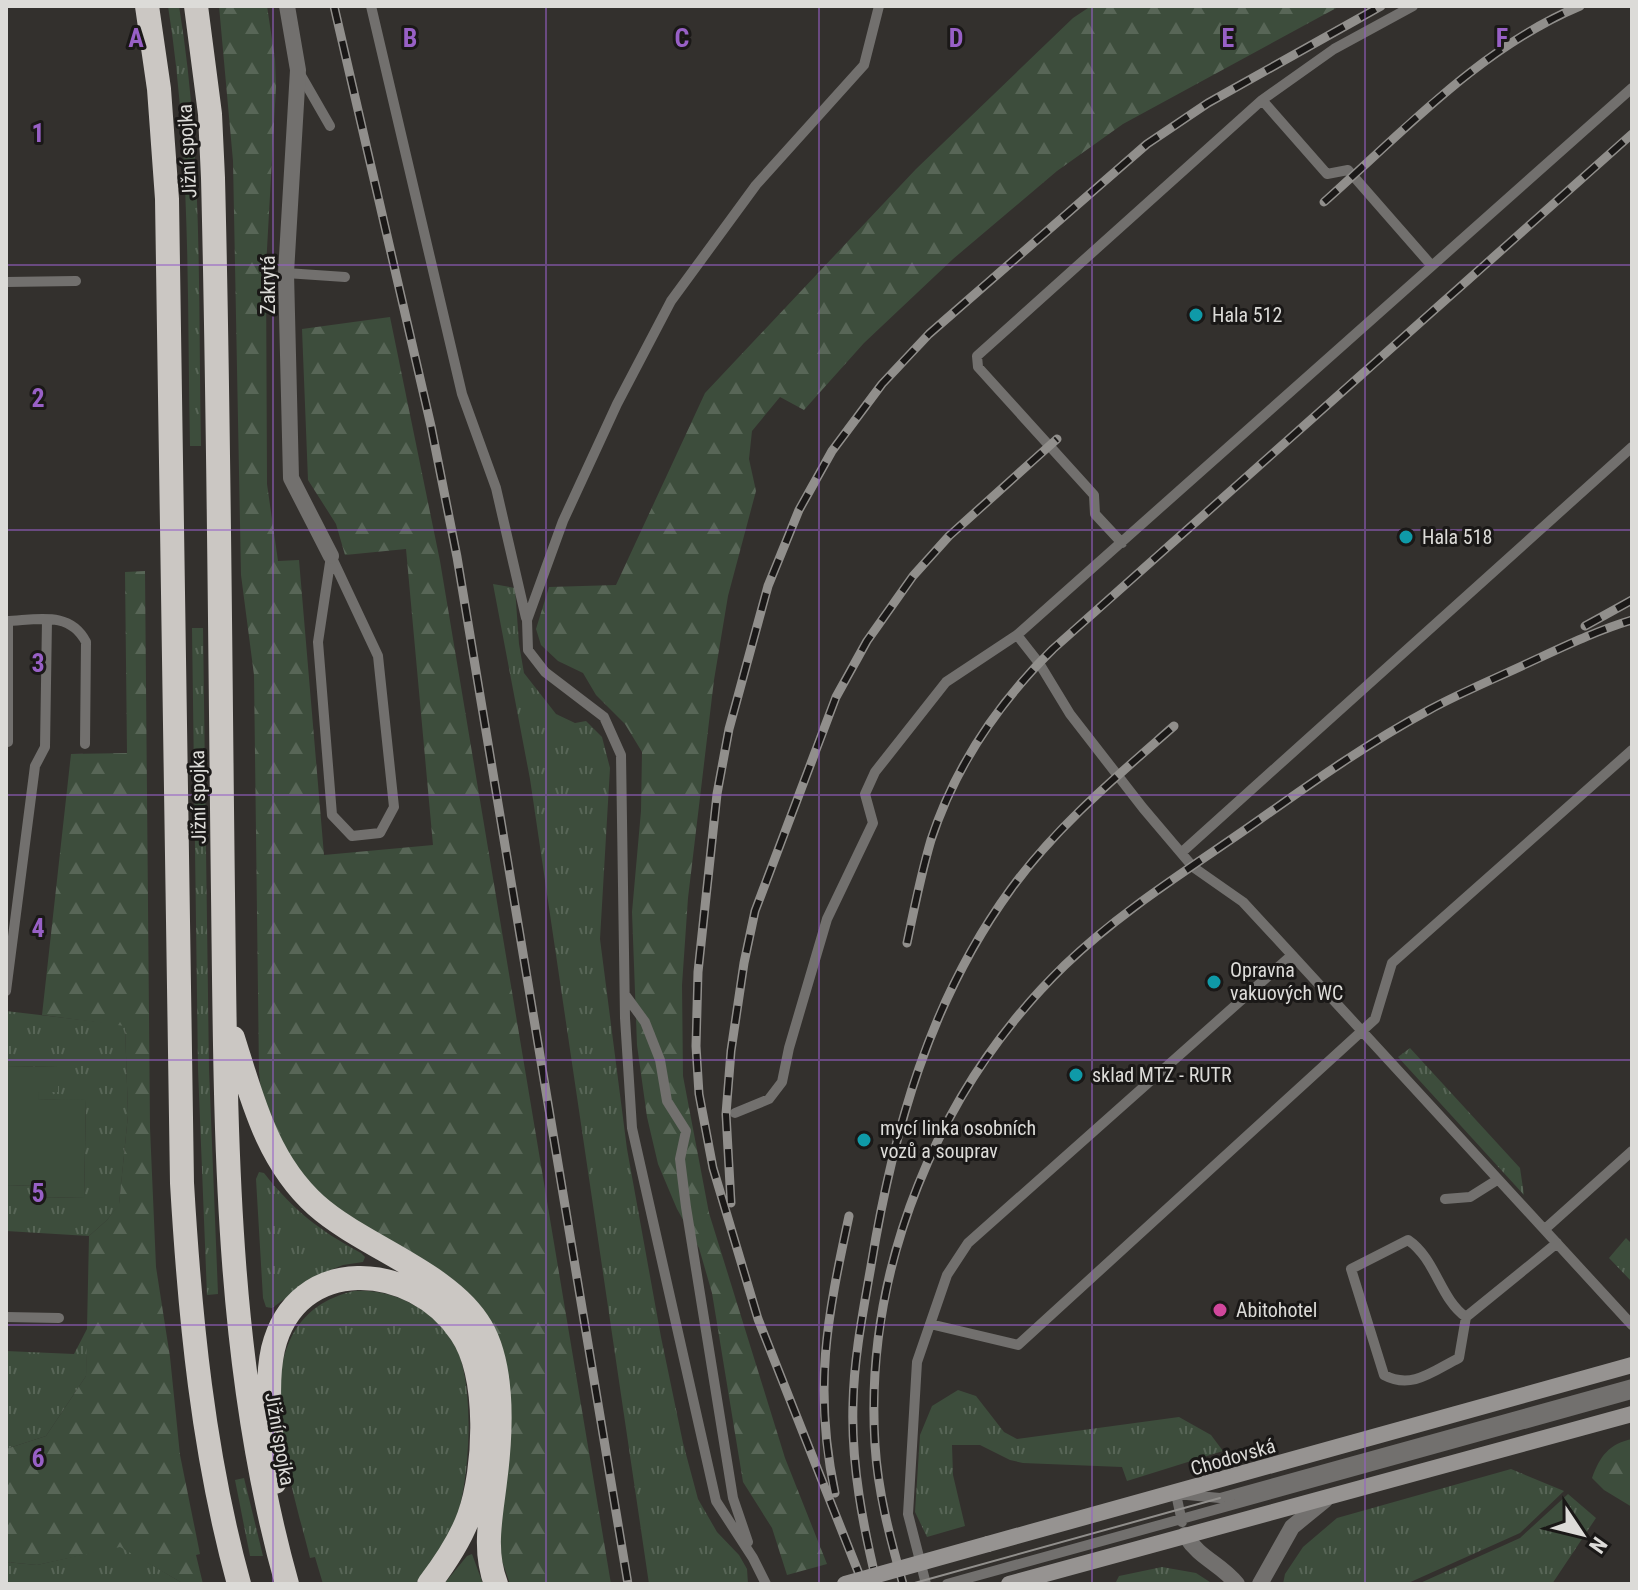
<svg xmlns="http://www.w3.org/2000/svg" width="1638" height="1590" viewBox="0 0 1638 1590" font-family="'Roboto Condensed',sans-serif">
<defs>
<pattern id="grass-tufts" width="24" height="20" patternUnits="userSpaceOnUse" patternTransform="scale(2)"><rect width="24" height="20" fill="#3d4d3c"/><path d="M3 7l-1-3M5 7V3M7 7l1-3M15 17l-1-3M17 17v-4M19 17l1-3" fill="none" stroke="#586657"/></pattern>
<pattern id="forest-firs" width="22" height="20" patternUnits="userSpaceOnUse" patternTransform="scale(2)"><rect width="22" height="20" fill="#3d4d3c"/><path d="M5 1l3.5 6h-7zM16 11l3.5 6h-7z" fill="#586657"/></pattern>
</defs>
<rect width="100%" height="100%" fill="#33302d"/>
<path fill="url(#grass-tufts)" d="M168 6H179C203 151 198 300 201 446H190C187 300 191 151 168 6Z
M493 584 515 588 519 644 524 673 556 714 575 723 586 721 602 737 610 768 600 939 627 1149 661 1337 683 1443 698 1499 717 1532 739 1555 747 1569 748 1584H649L530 779Z
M192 628H203L209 1069 218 1294 207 1295 198 1069Z
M6 1011 125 1025 128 1115 119 1205 107 1220 89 1236 6 1231V1185L35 1186 36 1197 84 1198 86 1101 38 1099V1092L58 1067 6 1066Z
M1410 1048 1520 1168 1524 1195 1398 1057Z
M259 1172 264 1173C294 1211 319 1230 361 1253L365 1257 363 1262 343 1265 318 1275 272 1308 266 1307 263 1298 256 1179Z
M1626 1238 1632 1244V1282L1609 1258Z
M354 1291C394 1288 437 1311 456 1347 475 1386 470 1476 457 1517 449 1542 432 1564 415 1584H323L315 1557 310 1558C290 1476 234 1319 354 1291Z
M88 1327 86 1376 46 1436 6 1449V1351L74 1354Z
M958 1390 976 1396 1004 1432 1017 1439 1179 1417 1211 1435 1223 1451 1127 1481 1122 1467 1023 1463 1010 1460 980 1445H952L953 1475 965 1526 927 1537 915 1512 920 1435 932 1406Z
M1511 1469 1564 1491 1520 1533 1406 1584H1283L1285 1574 1303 1547 1337 1518Z
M244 1478 263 1556H250L235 1480Z
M1568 1494 1596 1518 1552 1584H1418L1520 1538Z
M120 1546 184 1584H6V1562L37 1565Z
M472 1554 483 1584H444L467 1556Z
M1162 1567 1196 1573 1213 1584H1115L1119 1576Z"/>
<path fill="url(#forest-firs)" d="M219 6H267L275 59 276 87 266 267 267 484 278 561 299 560 324 855 433 845 406 549 345 555 336 524 308 480 302 329 390 317 440 561 611 1584H510L502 1561 498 1540 505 1367 502 1347 496 1333 313 1190 290 1163 261 1091 259 1072 254 675 241 575 233 161Z
M1091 6H1340L1123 124 1057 171 953 259 864 343 804 410 780 397 752 431 749 459 756 491 728 596 714 680 688 898 682 985 683 1076 709 1213 785 1458 827 1564 787 1575 772 1528 743 1482 712 1293 699 1248 677 1209 658 1164 647 1117 637 1045 632 912 641 811 642 752 625 724 596 695 583 673 558 661 541 645 536 629 549 587 616 585 705 393 916 169 1073 18Z
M145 571 150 1128 156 1267 170 1357 180 1455 200 1554 196 1555 203 1584H184L120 1547 37 1565 6 1562V1449L46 1436 86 1376 89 1236 107 1220 119 1204 128 1115 125 1026 42 1015 71 754 127 753 125 572Z
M1632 1439V1507L1604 1490 1592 1478C1600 1456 1609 1444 1632 1439Z"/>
<path fill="#3d4d3c" d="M6 1066 58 1067V1092H39L38 1099 86 1100 84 1198 35 1197V1186L6 1185Z"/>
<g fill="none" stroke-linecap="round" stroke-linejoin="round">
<path stroke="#72706e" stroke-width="10" d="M371 6 462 394 496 488 526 618
M299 72 330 126
M1262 100 1327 174 1348 170 1432 266
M286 273 345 277
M6 282 76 281
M1122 543 1095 514 1094 495 978 367 977 356 1262 100 1334 49 1413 6
M331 556 378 656 394 807 380 833 352 836 332 815 318 642Z
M6 621C36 620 70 610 86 642L85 744
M8 621V742
M1017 635 1039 663 1070 714 1143 808 1193 867 1243 902 1292 955
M1181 853 1632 447
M6 991 35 766 45 747 47 620
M626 996 645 1022 660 1060 667 1101 686 1131 680 1159 686 1207 733 1498 748 1542
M735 1113 769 1099 782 1082 789 1048 827 919 873 823 865 794 875 772 946 682 1017 635 1632 88
M1445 1199 1470 1197 1497 1180
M1545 1229 1632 1151
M6 1317 59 1318
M1466 1317 1459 1358C1433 1371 1412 1390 1384 1375L1351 1269 1408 1240C1436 1259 1440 1299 1466 1317L1557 1243
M930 1324 1018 1345 1375 1019 1392 963 1632 750
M1182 1522 1176 1494 1220 1498 1632 1384
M766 1584 753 1558 716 1501 632 1128 625 1018 621 755 604 717 545 672 528 650 527 620 563 521 617 404 671 301 756 185 864 65 879 6
M926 1584 908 1514 917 1362 947 1275 968 1243 1292 955 1632 1325
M947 1584 1632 1394"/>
<path stroke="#72706e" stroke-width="16" d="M287 6 298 70 286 273 291 478 331 556
M1185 1535C1200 1559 1220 1563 1237 1584
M1260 1584 1292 1527 1325 1500"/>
<path stroke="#969391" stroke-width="16" d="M988 1544 1632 1365
M1009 1584 1632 1414"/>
<path stroke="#cbc7c3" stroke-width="24" d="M147 6 159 89 167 199 182 1183C190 1319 203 1453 239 1584
M196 6 210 114 213 178C219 416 220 655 223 894 226 1125 224 1360 287 1584
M233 1038C252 1098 267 1161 316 1205 363 1247 450 1273 481 1327 505 1368 501 1436 495 1482 491 1517 483 1550 496 1584
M275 1482C273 1442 264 1389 273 1349 296 1253 413 1261 461 1333 490 1376 486 1469 469 1516 460 1541 445 1563 429 1584"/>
<path stroke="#918f8c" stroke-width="2" d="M911 1584 1220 1498"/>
<g stroke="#918f8c" stroke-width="9">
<path id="rail" d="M334 6 431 426 457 557 628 1584
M1324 202C1403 132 1480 48 1580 6
M1585 626 1632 600
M907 943C914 909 921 874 931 840 955 767 999 702 1053 649L1632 134
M731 1203 726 1114 731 1051 744 963 755 911 836 697 867 641 913 576 949 536 1057 439
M835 1493C813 1389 827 1318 849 1216
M863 1584 758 1319 713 1168 699 1094 696 1046 698 972 717 794 729 729 768 586 799 510 832 451 882 384 929 334 1147 144 1208 103 1381 6
M877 1584C863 1526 851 1464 853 1404 854 1357 863 1312 871 1266 893 1131 930 1000 1011 889 1057 826 1116 777 1174 726
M903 1584C890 1538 878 1493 875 1445 864 1268 938 1088 1065 965 1123 909 1194 866 1259 820 1314 781 1370 742 1429 710 1460 693 1494 679 1526 664 1561 648 1595 631 1632 620"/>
</g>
<use href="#rail" stroke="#1a1817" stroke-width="6" stroke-dasharray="18" stroke-linecap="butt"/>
<path stroke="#969391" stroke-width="16" d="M845 1584 988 1544"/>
</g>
<path fill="none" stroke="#9860c6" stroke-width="2" stroke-opacity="0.55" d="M273 6V1584M546 6V1584M819 6V1584M1092 6V1584M1365 6V1584M6 265H1632M6 530H1632M6 795H1632M6 1060H1632M6 1325H1632"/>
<g fill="#0f9aa8" stroke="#1a1817" stroke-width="3">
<circle cx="1196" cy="315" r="8"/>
<circle cx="1406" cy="537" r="8"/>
<circle cx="1214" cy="982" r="8"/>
<circle cx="1076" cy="1075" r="8"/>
<circle cx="864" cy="1140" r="8"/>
</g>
<circle fill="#d1479c" stroke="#1a1817" stroke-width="3" cx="1220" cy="1310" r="8"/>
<g text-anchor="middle" stroke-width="6" stroke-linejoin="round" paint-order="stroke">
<g font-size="20" fill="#dcdbd8" stroke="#1a1817">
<text transform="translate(187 151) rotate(-93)" y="7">Jižní spojka</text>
<text transform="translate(268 285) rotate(-90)" y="7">Zakrytá</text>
<text transform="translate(198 797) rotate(-91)" y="7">Jižní spojka</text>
<text transform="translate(280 1439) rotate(80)" y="7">Jižní spojka</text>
<text transform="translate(1233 1457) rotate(-16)" y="7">Chodovská</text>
</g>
<g font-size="20" fill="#dcdbd8" stroke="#1a1817" text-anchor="start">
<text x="1212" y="322">Hala 512</text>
<text x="1422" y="544">Hala 518</text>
<text x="1230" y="977">Opravna<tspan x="1230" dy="23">vakuových WC</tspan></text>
<text x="1092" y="1082">sklad MTZ - RUTR</text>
<text x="880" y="1135">mycí linka osobních<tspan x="880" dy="23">vozů a souprav</tspan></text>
<text x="1236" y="1317">Abitohotel</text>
</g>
</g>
<g font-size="26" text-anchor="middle" font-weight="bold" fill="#9860c6" stroke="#1a1817" stroke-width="6" stroke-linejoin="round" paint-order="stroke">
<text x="136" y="47">A</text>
<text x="410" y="47">B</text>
<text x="682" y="47">C</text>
<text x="956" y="47">D</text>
<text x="1228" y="47">E</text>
<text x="1502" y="47">F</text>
<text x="38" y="142">1</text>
<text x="38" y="407">2</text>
<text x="38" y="672">3</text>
<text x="38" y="937">4</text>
<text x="38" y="1202">5</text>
<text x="38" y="1467">6</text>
</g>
<rect width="1638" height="1590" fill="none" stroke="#dcdbd8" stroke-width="16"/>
<g transform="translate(1582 1534) rotate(125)" stroke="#1a1817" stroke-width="6" paint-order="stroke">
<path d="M0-6L14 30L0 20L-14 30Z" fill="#dcdbd8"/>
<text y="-12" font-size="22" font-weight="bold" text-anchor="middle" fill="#dcdbd8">N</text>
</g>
</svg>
